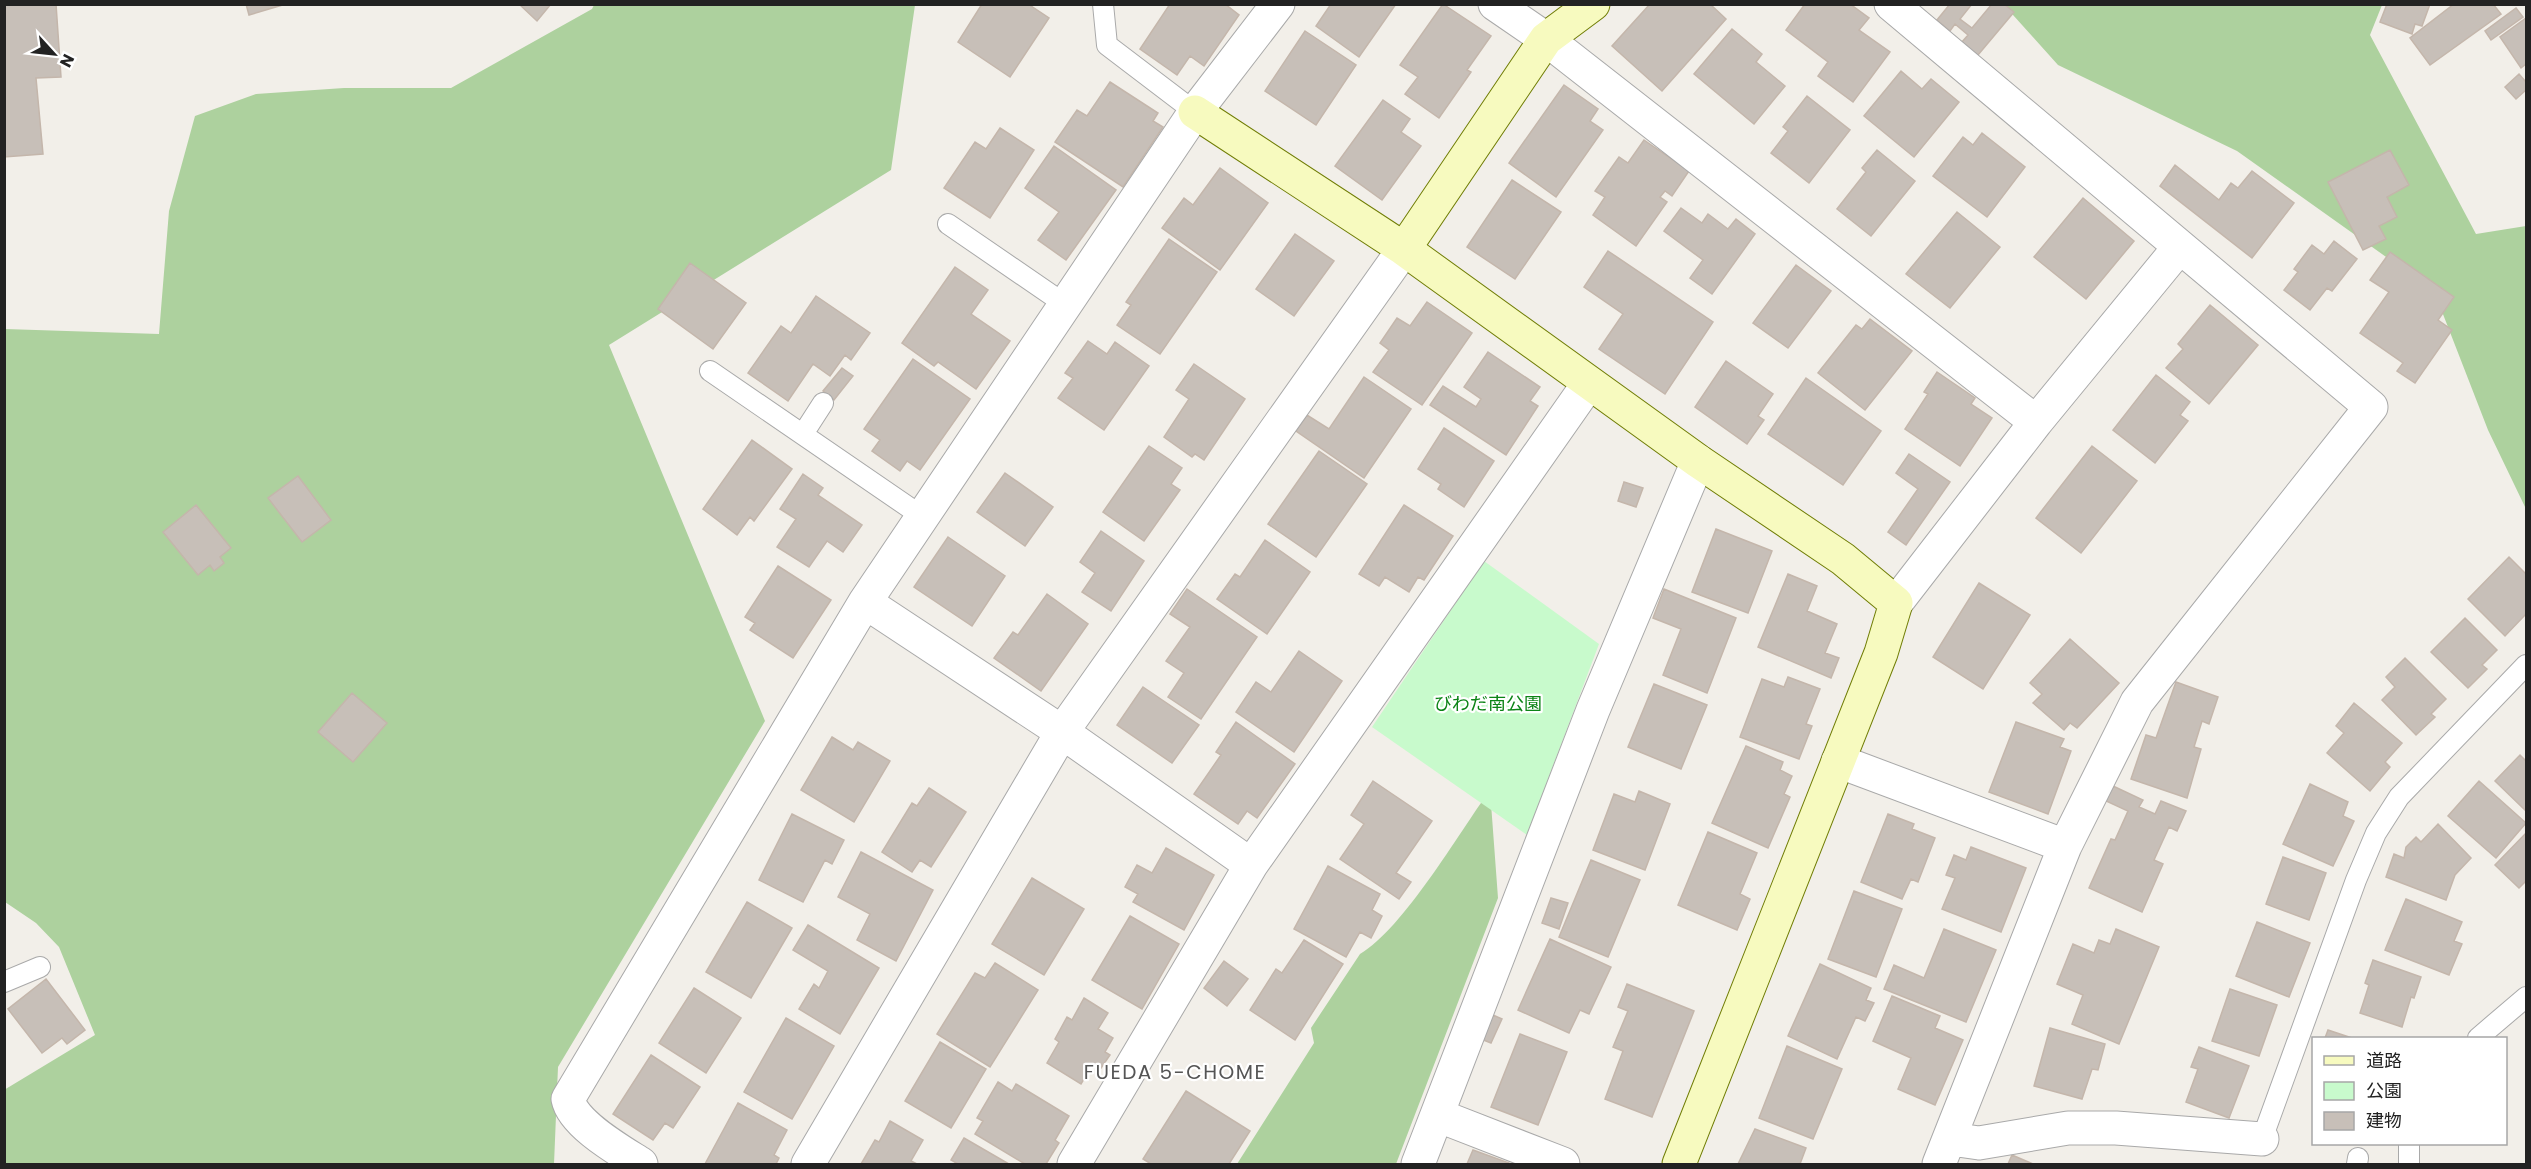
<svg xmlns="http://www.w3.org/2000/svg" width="2531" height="1169" viewBox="0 0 2531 1169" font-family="Poppins,'Noto Sans JP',sans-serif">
<rect width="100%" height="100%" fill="#f2efe9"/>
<path fill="#add19e" d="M594 5H915L891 170 609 345 765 721 558 1067 554 1164H5L4 1090 95 1035 59 947 36 923 5 902V329L159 334 169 211 195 116 256 94 344 88H451L592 9Z
M2004 5H2382L2370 35 2476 234 2526 226V509L2488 430 2434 291 2237 151 2058 65Z
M1490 790 1498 898 1396 1164H1237L1314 1043 1311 1028 1360 954C1403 929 1459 833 1490 790Z"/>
<path fill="#c8facc" d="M1484 561 1599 644 1527 835 1372 727Z"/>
<path fill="#c7bfb8" stroke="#c4b6ab" stroke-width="1.5" d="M4 4H56L61 77 36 78 43 154 4 157Z
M246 4H286L249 15Z
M519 4H551L537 21Z
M982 4H1028L1049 18 1010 77 958 42Z
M1170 4H1225L1239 15 1204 66 1190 56 1177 75 1140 49Z
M1331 4H1396L1359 57 1316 26Z
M1443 4 1491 36 1467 70 1471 72 1439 118 1405 94 1418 77 1400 65Z
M1650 4H1710L1726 19 1662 91 1612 46Z
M1805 4H1850L1869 18 1859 30 1890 52 1853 102 1818 76 1828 62 1786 30Z
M1950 4H1972L1960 19 1972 28 1992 4H2004L2014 12 1978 55 1962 42 1968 35 1955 24 1950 31 1937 20Z
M2387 4H2430L2422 26 2415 24 2412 34 2380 22Z
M2454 4H2493L2501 14 2430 65 2410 38Z
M2516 8 2523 17 2491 40 2485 31Z
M2526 18V64L2521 68 2500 37Z
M1732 29 1762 54 1756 62 1785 86 1754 124 1694 74Z
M1305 31 1356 65 1316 125 1265 91Z
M1901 71 1922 89 1931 79 1959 102 1914 157 1864 116Z
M2519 74 2526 82V90L2516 99 2505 87Z
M1110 82 1158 113 1153 121 1163 127 1123 187 1055 142 1077 110 1087 116Z
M1564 85 1598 109 1590 121 1603 130 1556 197 1509 163Z
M1807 96 1850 130 1809 183 1771 153 1788 131 1783 127Z
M1383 100 1410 119 1401 132 1421 146 1382 200 1335 166Z
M1000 128 1034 150 990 218 944 188 975 142 986 149Z
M1982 133 2025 167 1987 217 1933 176 1963 137 1973 145Z
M1644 140 1689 171 1672 196 1665 191 1660 197 1667 202 1636 246 1593 215 1605 197 1595 191 1619 157 1628 163Z
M1054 146 1116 190 1066 260 1038 240 1059 212 1025 188Z
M1877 150 1915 181 1871 236 1837 209 1866 172 1862 168Z
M2390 150 2409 185 2387 197 2397 217 2379 226 2386 239 2363 250 2328 182Z
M2175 165 2219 200 2231 183 2238 188 2252 171 2294 203 2252 258 2160 186Z
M1220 168 1268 203 1220 270 1162 228 1184 198 1193 205Z
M1512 180 1561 212 1515 279 1467 247Z
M2083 198 2134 241 2086 299 2034 257Z
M1681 208 1702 223 1708 214 1728 229 1736 219 1755 234 1712 294 1690 278 1703 260 1664 231Z
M1957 212 2000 247 1950 308 1906 274Z
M1295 234 1334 261 1294 316 1256 289Z
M1169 239 1217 272 1160 354 1117 325 1131 305 1126 302Z
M2334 241 2357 259 2332 291 2327 288 2310 310 2284 290 2298 272 2294 269 2312 245 2324 254Z
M1608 251 1713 322 1665 394 1599 349 1623 314 1584 287Z
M2390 252 2454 297 2438 320 2452 330 2415 383 2397 371 2403 363 2360 333 2389 292 2370 280Z
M690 263 746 303 713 349 658 309Z
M1796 265 1831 291 1788 348 1753 323Z
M955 267 988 290 971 314 1010 341 976 389 938 362 934 366 902 343Z
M816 296 870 333 851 360 845 355 830 376 813 364 788 401 748 373 781 326 791 333Z
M1427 302 1472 333 1422 405 1373 372 1389 350 1380 343 1397 318 1410 326Z
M2210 305 2258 345 2209 404 2166 368 2183 349 2178 344Z
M1870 319 1912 351 1865 410 1818 373 1856 325 1862 329Z
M1088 341 1107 354 1115 342 1149 366 1104 430 1058 398 1073 378 1065 373Z
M1488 352 1540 387 1530 401 1538 406 1506 455 1430 405 1443 386 1476 407 1481 399 1464 387Z
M913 359 970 399 920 470 907 461 900 471 872 451 880 440 864 429Z
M1726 361 1773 394 1758 416 1764 420 1747 444 1695 407Z
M1194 364 1245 399 1204 460 1195 454 1192 457 1164 437 1189 399 1176 390Z
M842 368 853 376 834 400 823 391Z
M1937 372 1975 398 1971 404 1992 418 1960 466 1905 429 1928 394 1924 392Z
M2156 375 2190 402 2180 415 2188 421 2155 463 2113 430Z
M1364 377 1411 409 1364 478 1296 431 1307 415 1329 429Z
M1806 378 1881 431 1843 485 1768 434Z
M1444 428 1494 461 1464 507 1438 489 1441 484 1418 469Z
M752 440 792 469 754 521 750 517 737 535 703 509Z
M1149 446 1182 468 1171 484 1180 490 1144 541 1103 512Z
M2092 446 2137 481 2081 553 2036 518Z
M1319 451 1367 484 1316 557 1268 524Z
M1909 454 1950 482 1906 545 1888 532 1918 489 1896 473Z
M1005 473 1053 507 1025 546 977 512Z
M803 474 823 488 818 495 862 525 843 552 827 541 809 567 777 547 796 519 780 509Z
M298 476 331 520 302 542 268 498Z
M1624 482 1643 488 1636 507 1618 501Z
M196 505 231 548 220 557 224 563 214 571 210 565 198 575 163 532Z
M1404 505 1453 536 1424 580 1418 577 1409 592 1385 577 1379 586 1359 574Z
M1716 529 1772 551 1748 613 1692 592Z
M1101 531 1144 561 1111 611 1082 592 1095 573 1080 562Z
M948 537 1005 576 972 626 914 587Z
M1265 540 1310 572 1267 634 1217 599 1235 574 1240 577Z
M2509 557 2526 574V614L2505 636 2468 599Z
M778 566 831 600 793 658 750 630 755 623 745 617Z
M1788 574 1817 586 1807 611 1837 624 1825 653 1839 658 1831 678 1758 647Z
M1979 583 2030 615 1983 689 1933 657Z
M1187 589 1257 637 1201 719 1168 697 1184 673 1166 661 1190 627 1170 614Z
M1664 589 1736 618 1707 693 1663 675 1681 629 1653 618Z
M1047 594 1088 624 1041 691 994 658 1013 632 1018 635Z
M2465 618 2497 650 2482 665 2487 669 2468 688 2431 652Z
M2070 639 2119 683 2077 728 2070 723 2064 730 2033 703 2042 694 2030 683Z
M1299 651 1342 681 1294 752 1236 712 1256 682 1271 692Z
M2405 658 2446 699 2431 714 2435 717 2416 735 2382 700 2395 687 2386 677Z
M1788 677 1820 689 1806 724 1812 726 1799 759 1740 737 1762 679 1784 687Z
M2176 682 2218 697 2209 724 2202 721 2194 747 2201 749 2187 798 2131 779 2146 735 2156 738Z
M1654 684 1707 705 1681 769 1628 747Z
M1143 687 1199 725 1172 763 1117 725Z
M352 693 387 723 353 762 318 732Z
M2354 703 2402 743 2385 762 2390 767 2370 791 2327 753 2344 733 2336 726Z
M1236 722 1295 764 1257 818 1247 811 1238 824 1194 794 1221 755 1216 752Z
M2016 722 2064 739 2060 747 2071 751 2048 814 1989 792Z
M832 737 853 750 858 742 890 761 854 822 801 790Z
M1746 746 1783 762 1780 770 1792 776 1784 794 1790 797 1768 848 1712 823Z
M2520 755 2526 761V811L2495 781Z
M1373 781 1432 821 1396 873 1411 882 1399 899 1340 859 1364 824 1351 815Z
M2479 781 2526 823 2496 858 2448 816Z
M2310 784 2348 802 2343 816 2354 821 2333 866 2283 844Z
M2113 786 2143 800 2139 807 2155 814 2161 801 2186 811 2177 831 2169 827 2154 860 2163 864 2142 912 2089 888 2111 839 2115 840 2128 811 2106 801Z
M929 788 966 812 931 867 920 860 912 872 882 852 912 803 917 806Z
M1639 791 1670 804 1645 870 1593 850 1614 794 1635 802Z
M792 814 844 840 832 864 825 860 803 902 759 880Z
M1888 814 1914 824 1912 829 1935 838 1918 882 1911 879 1902 899 1861 882Z
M2438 824 2471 858 2455 875 2446 900 2386 877 2394 854 2404 858 2406 847 2416 837 2421 842Z
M1708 832 1757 853 1740 894 1750 899 1737 930 1678 905Z
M2526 833V881L2519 888 2495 865Z
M1971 847 2026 868 2001 932 1942 909 1955 878 1946 875 1954 855 1966 860Z
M1166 848 1214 875 1184 930 1133 902 1138 894 1125 887 1137 865 1152 873Z
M861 852 933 890 896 961 857 940 870 914 838 897Z
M2283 857 2326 873 2309 920 2266 904Z
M1591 860 1640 880 1608 957 1559 937Z
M1328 866 1380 894 1372 910 1382 916 1371 938 1360 932 1346 957 1294 929Z
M1032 878 1084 909 1044 975 992 944Z
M1854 891 1902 909 1876 977 1828 959Z
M1551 898 1568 903 1559 929 1542 923Z
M2406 899 2462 922 2454 941 2462 944 2449 975 2385 950Z
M747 902 792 928 751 998 706 972Z
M1130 916 1179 944 1142 1009 1092 980Z
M2257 922 2310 943 2289 997 2236 976Z
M808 925 879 968 840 1034 799 1009 814 984 819 988 828 971 793 950Z
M1944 929 1996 950 1966 1022 1884 989 1894 965 1924 978Z
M2116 929 2159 947 2119 1044 2072 1024 2083 995 2057 984 2073 944 2094 953 2099 940 2110 944Z
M1550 939 1611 967 1589 1014 1580 1010 1569 1033 1518 1010Z
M1304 940 1343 964 1295 1040 1250 1010 1276 969 1282 973Z
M2373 960 2421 977 2414 998 2411 997 2402 1027 2360 1013 2369 985 2365 983Z
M1224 961 1248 979 1227 1006 1204 988Z
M995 963 1038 990 990 1067 937 1034 975 973 985 978Z
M1820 964 1871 988 1866 1000 1874 1003 1865 1021 1856 1017 1837 1059 1788 1036Z
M46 979 85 1030 67 1044 62 1038 42 1053 8 1009Z
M1627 984 1694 1011 1652 1117 1605 1099 1623 1051 1613 1047 1628 1011 1618 1007Z
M694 988 741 1018 706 1073 659 1043Z
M2230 989 2277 1005 2259 1056 2212 1041Z
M1892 996 1940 1016 1935 1028 1963 1040 1935 1105 1898 1089 1911 1058 1873 1041Z
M1084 998 1108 1013 1098 1029 1113 1038 1105 1052 1110 1055 1101 1068 1093 1064 1081 1084 1047 1063 1059 1042 1055 1039 1067 1017 1072 1020Z
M1493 1015 1502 1019 1491 1043 1481 1039Z
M786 1018 834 1046 792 1119 744 1092Z
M2050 1028 2105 1044 2098 1070 2092 1069 2082 1099 2034 1086Z
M2328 1030 2352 1038H2325Z
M1520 1034 1567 1052 1538 1125 1491 1107Z
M940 1042 986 1069 951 1128 905 1101Z
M1787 1046 1842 1069 1813 1139 1759 1118Z
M2199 1047 2249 1066 2229 1118 2186 1102 2198 1069 2191 1067Z
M651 1055 700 1087 673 1128 665 1123 653 1140 613 1114Z
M998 1082 1012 1091 1016 1084 1069 1116 1055 1140 1059 1143 1046 1164H1025L975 1134 983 1121 977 1118Z
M1186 1091 1250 1131 1229 1164H1151L1143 1159Z
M738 1103 787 1130 774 1155 779 1158 776 1164H705Z
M890 1121 923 1140 911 1161 917 1164H861L875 1140 879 1142Z
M1755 1129 1806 1148 1800 1164H1738Z
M964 1138 1009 1164H958L951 1160Z
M1473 1150 1509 1163V1164H1467Z
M2012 1155 2033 1164H2008Z"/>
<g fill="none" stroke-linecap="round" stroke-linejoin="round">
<g stroke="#a9a9a9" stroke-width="22">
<path id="lane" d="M1103 4 1107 45 1195 112
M948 224 1066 305
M710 371 923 517
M803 434 823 403
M4 982 40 967
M2478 1038 2526 997
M2262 1139 2356 880 2376 833 2399 797 2526 665
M2409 1144V1164
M2357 1164 2358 1158"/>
</g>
<g stroke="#a9a9a9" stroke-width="35">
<path id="street" d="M1495 4 1546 39 2036 422
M1891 4 2371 407 2137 702 2065 846 1939 1164
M865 602 1062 732 1251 865
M1896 603 2036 422 2178 249
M1838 761 2065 846
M1437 1115 1563 1164
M1951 1139 1979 1143 2068 1128H2116L2262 1139
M641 1164C619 1150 573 1124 568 1099L865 602 1195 112 1278 4
M808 1164 1062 732 1404 249
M1074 1164 1251 865 1589 383
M1418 1164 1593 710 1698 461"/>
</g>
<g stroke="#707d05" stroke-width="35">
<path id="secondary" d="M1195 112 1404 249 1698 461 1843 559 1896 603 1881 653 1679 1164
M1404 249 1546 39 1593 4"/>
</g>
<use href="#lane" stroke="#fff" stroke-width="20"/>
<use href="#street" stroke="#fff" stroke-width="33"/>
<use href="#secondary" stroke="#f7fabf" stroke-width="33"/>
</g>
<g text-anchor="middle" stroke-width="4.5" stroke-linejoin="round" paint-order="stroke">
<g font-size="18" fill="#0c8416" stroke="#fff">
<text x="1488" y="710">びわだ南公園</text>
</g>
<g font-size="20" letter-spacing="1.5" fill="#555" stroke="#fff">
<text x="1175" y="1079">FUEDA 5-CHOME</text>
</g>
</g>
<rect width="2531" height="1169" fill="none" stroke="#222222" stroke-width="12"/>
<rect x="2312" y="1037" width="195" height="108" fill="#ffffff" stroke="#a7a7a7" stroke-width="1.5"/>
<rect x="2324" y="1056" width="30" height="9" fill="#f7fabf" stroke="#a7a7a7" stroke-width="1.5"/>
<text x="2366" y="1067" font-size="18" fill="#222222">道路</text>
<rect x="2324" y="1082" width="30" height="18" fill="#c8facc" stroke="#a7a7a7" stroke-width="1.5"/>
<text x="2366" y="1097" font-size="18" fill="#222222">公園</text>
<rect x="2324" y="1112" width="30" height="18" fill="#c7bfb8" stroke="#a7a7a7" stroke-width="1.5"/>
<text x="2366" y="1127" font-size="18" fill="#222222">建物</text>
<g transform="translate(54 54) rotate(117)" stroke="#ffffff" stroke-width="4.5" paint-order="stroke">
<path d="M0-4.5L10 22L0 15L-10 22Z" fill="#222222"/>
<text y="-9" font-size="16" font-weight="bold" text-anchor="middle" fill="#222222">N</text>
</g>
</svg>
